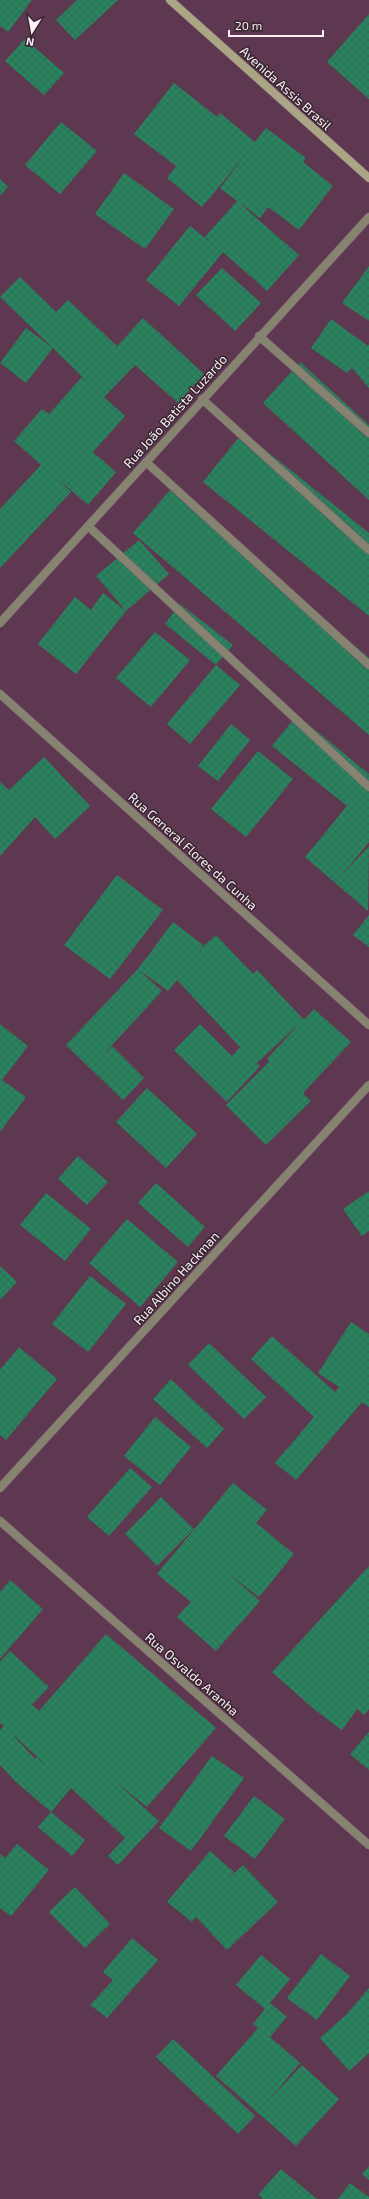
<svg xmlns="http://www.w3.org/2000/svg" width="369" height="2199" viewBox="0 0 369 2199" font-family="'Exo 2',sans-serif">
<defs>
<pattern id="building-cross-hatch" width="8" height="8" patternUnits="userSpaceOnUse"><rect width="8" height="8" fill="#26855e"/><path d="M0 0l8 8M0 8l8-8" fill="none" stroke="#376955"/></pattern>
</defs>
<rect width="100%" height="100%" fill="#5e3850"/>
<path fill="url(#building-cross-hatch)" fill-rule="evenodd" d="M0 0H32L8 32 0 26Z
M77 0H118L75 40 56 20Z
M369 14V99L327 62Z
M25 39 64 73 44 95 5 61Z
M174 83 217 117 220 113 255 142 266 128 306 158 303 162 333 186 299 230 268 207 260 218 238 202 299 255 267 291 223 252 179 306 146 280 190 226 214 245 205 237 237 201 220 188 247 153 202 207 167 178 176 166 134 134Z
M61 122 97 151 60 194 25 165Z
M124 173 174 209 145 249 95 214Z
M0 179 8 187 0 196Z
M369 266V321L342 303Z
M222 268 261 303 235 331 196 295Z
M20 277 56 312 68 300 117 346 143 318 204 374 178 403 135 365 104 397 125 416 93 452 116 472 88 505 56 477 71 492 0 568V509L41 465 14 441 42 409 49 414 82 377 92 386 53 348 26 383 0 363 26 328 53 348 0 297Z
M331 319 368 346 369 344V388L352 368 347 373 311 348Z
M300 362 369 425V500L263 403Z
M243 432 369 533V616L203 482Z
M171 489 369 658V735L133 533Z
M139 540 169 574 126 611 76 674 38 644 75 597 91 610 103 593 126 611 96 576Z
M180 604 233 645 216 665 165 624Z
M155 632 190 660 151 707 116 678Z
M216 665 240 685 190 744 167 724Z
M297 715 369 774V842L341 876 369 846 368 911 305 857 347 806 272 746Z
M231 724 250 740 218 781 198 766Z
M258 751 293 779 246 837 211 809Z
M44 757 90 806 55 839 35 817 0 856V782L9 790Z
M117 875 163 910 110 979 64 945Z
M369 915V947L353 935Z
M173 922 203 945 199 950 216 935 253 974 257 970 304 1020 314 1009 351 1042 303 1093 311 1101 266 1145 226 1105 269 1062 267 1059 300 1023 257 1063 260 1066 227 1102 174 1050 200 1024 232 1056 240 1047 177 980 168 991 138 969 162 991 100 1058 112 1046 144 1078 123 1100 66 1045 138 969Z
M0 1024 28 1046 2 1080 26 1097 0 1132Z
M147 1088 197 1134 166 1168 116 1122Z
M78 1156 108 1182 87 1205 58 1179Z
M156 1183 205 1227 188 1247 138 1203Z
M369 1191V1231L362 1236 343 1209Z
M46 1193 91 1229 65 1261 20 1225Z
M127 1219 178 1262 140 1307 89 1263Z
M0 1266 17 1282 0 1300Z
M90 1276 126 1304 88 1352 52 1324Z
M351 1322 369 1334V1407L362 1402 296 1480 275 1463 314 1417 251 1359 272 1336 335 1392 339 1387 318 1373Z
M209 1343 266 1397 244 1419 188 1365Z
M19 1347 57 1379 6 1440 0 1435V1370Z
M171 1379 224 1429 207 1448 153 1399Z
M155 1417 191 1447 160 1485 124 1456Z
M130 1468 152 1487 109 1536 87 1517Z
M233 1483 267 1510 256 1523 294 1554 259 1597 228 1573 260 1601 216 1651 177 1617 191 1602 157 1574Z
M161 1497 194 1529 157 1566 125 1534Z
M369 1566V1709L364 1715 357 1709 342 1730 315 1710 272 1672Z
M10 1580 43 1609 0 1659V1592Z
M106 1634 216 1728 147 1807 116 1782 159 1821 118 1865 108 1856 125 1838 71 1788 51 1812 16 1782 0 1765V1730L4 1726 0 1723V1662L10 1651 49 1687 32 1705 39 1711ZM10 1732 43 1762V1763L37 1757 35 1759Z
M369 1732V1770L350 1754Z
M212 1756 244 1778 191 1851 159 1828Z
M254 1796 285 1819 255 1859 224 1836Z
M51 1812 85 1840 72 1856 38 1827Z
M17 1844 49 1870 11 1916 0 1908V1854L5 1858Z
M210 1851 234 1872 228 1879 243 1865 278 1902 227 1950 196 1917 192 1922 167 1902Z
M75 1887 110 1924 85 1948 49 1912Z
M132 1938 158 1960 107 2018 90 2005 113 1980 103 1972Z
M321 1954 350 1976 317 2020 287 1998Z
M261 1955 290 1979 270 2003 287 2017 270 2037 300 2063 268 2101 302 2065 339 2099 296 2146 216 2076 258 2028 253 2024 265 2009 236 1985Z
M369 1988V2053L349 2071 320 2038 346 2015Z
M173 2039 255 2116 238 2134 156 2057Z
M369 2166V2180L362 2174Z
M281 2169 317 2199H263L258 2195Z
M350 2183 369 2197V2199H338Z"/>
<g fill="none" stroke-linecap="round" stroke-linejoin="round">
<g stroke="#7b596e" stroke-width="9">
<path id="lane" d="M259 336 369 433
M202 399 369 550
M146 462 369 665
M88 526 369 787"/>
</g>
<g stroke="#7b596e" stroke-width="9">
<path id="street" d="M0 623 369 217
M0 694 369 1025
M0 1488 369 1085
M0 1521 369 1845"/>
</g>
<g stroke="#7b596e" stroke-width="9">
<path id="secondary" d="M170 0 369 178"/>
</g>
<use href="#lane" stroke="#868470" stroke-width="8"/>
<use href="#street" stroke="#868470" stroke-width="8"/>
<use href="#secondary" stroke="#a9a585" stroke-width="8"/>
</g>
<g text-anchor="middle" stroke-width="3" stroke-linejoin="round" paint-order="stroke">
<g font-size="13" fill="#fdeef6" stroke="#382631">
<text transform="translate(286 88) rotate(42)" y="5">Avenida Assis Brasil</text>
<text transform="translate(175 411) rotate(-48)" y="5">Rua João Batista Luzardo</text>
<text transform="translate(193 851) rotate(42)" y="5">Rua General Flores da Cunha</text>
<text transform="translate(176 1278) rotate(-48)" y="5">Rua Albino Hackman</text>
<text transform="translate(192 1674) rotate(41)" y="5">Rua Osvaldo Aranha</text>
</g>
</g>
<g transform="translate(32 32) rotate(191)" stroke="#382631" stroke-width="3" paint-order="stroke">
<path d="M0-3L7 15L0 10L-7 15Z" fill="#fdeef6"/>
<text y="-6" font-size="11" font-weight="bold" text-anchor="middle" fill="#fdeef6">N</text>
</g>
<path d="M229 30v6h94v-6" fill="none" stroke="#fdeef6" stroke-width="2"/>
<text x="235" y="30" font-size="12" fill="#fdeef6" stroke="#382631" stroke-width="3" paint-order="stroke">20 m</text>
</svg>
